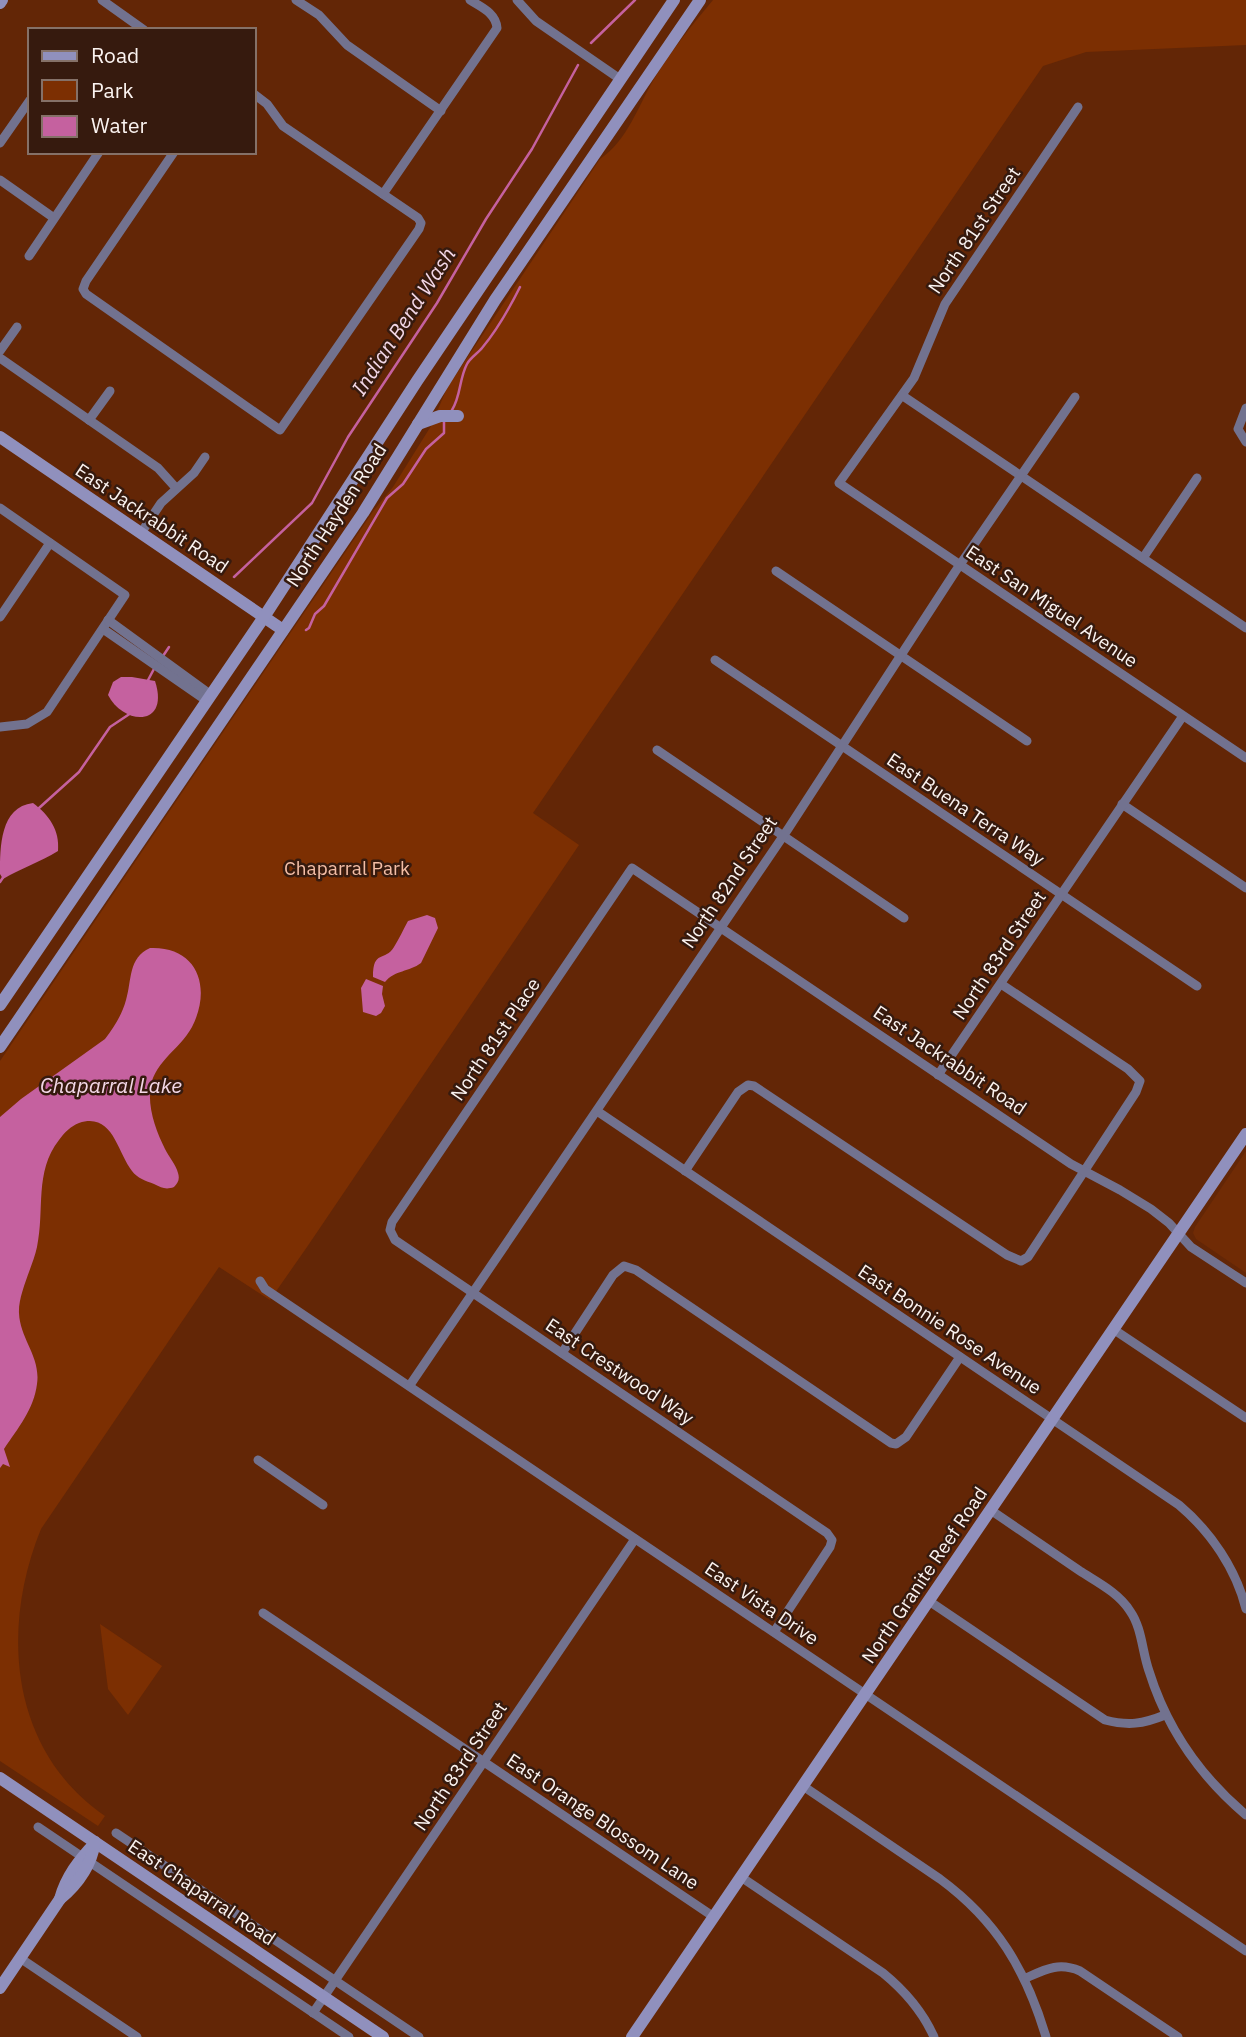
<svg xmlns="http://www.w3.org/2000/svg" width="1246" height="2037" font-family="'IBM Plex Sans',sans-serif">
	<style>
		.built { fill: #702b05 }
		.green { fill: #7c2f02 }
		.water { fill: #c5619f }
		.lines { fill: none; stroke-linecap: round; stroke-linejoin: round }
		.stream { stroke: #c5619f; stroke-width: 2.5 }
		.street { stroke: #72728f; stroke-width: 9 }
		.secondary { stroke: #9090bd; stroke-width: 12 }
		.labels { text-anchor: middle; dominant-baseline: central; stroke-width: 5; stroke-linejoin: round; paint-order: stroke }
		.street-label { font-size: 19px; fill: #fbf3f0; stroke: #361a0e }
		.park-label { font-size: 19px; fill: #f4bea6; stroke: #361a0e }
		.water-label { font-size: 21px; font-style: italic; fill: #f3d8e7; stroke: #361a0e }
	</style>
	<rect width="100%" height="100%" fill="#632606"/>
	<!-- built -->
	<polygon class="built" points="1246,1151 1246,1273 1196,1239 1193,1233 1195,1227"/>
	<!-- green -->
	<g class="green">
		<path d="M713 0H1246V45L1086 52 1043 66 533 813 579 845 307 1247 270 1300 219 1267 41 1529C0 1629 10 1751 105 1816L98 1826 0 1761V1061L276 654 374 510 393 487 431 426 447 388 600 159C628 140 638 106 654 79 671 51 692 25 713 0Z"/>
		<polygon points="100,1624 162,1666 128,1715 108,1689"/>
	</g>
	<!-- water -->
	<g class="water">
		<path d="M121 677H132L155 681C170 727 124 726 108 695L113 682Z"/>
		<path d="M33 803C49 815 60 830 58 851 40 862 22 868 3 879L0 874C0 847 0 807 33 803Z"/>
		<path d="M427 915 435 918 438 928 421 963C409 972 395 970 385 982L373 977C373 949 385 962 394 947 399 939 403 930 408 921Z"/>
		<path d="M150 948C198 946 212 988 192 1027 179 1051 151 1063 150 1093 149 1112 157 1133 165 1149 169 1157 176 1165 178 1173 180 1179 178 1183 174 1187 166 1190 162 1188 154 1184 146 1181 137 1178 132 1171 117 1152 113 1112 79 1123 71 1126 64 1133 59 1140 34 1172 45 1210 37 1247 33 1266 18 1294 19 1313 20 1339 41 1357 37 1384 34 1409 18 1428 4 1449L10 1467 3 1464 0 1468V1117L21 1099 105 1039C114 1027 122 1015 126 1000 132 980 128 958 150 948Z"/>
		<polygon points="366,979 383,986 382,994 385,1006 381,1013 376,1016 363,1012 361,988"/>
	</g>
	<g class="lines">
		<!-- stream -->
		<g class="stream">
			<polyline points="591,43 635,0"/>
			<path d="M452 410C461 396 459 379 467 364 470 358 478 353 482 348 498 329 509 309 520 287"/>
			<polyline points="234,577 312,503 348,437 437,303 486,219 532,149 578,65"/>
			<polyline points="306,630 309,628 315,614 324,606 387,498 403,484 426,449 444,433 444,421"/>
			<polyline points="163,656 169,647"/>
			<polyline points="147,682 155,667"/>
			<polyline points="39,808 79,772 110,727 131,713"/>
			<polyline points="0,882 4,876"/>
		</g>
		<!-- street -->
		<g class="street">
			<polyline points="102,0 144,30"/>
			<polyline points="296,0 319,15 347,45 441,111"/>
			<polyline points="517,0 536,21 620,79"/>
			<polyline points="1078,107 945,304 914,378 839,483 1246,758"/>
			<polyline points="0,143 30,100"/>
			<polyline points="174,152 86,281 83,289 86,294 280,430 419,229 421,223 418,218 283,126 267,104 254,94"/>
			<polyline points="0,180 54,218"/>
			<path d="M383 194 497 28C496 13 481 7 470 0"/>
			<polyline points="29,256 99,152"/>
			<polyline points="0,351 17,327"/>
			<polyline points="0,358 158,468 176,488"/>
			<polyline points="903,396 1246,628"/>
			<polyline points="1246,408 1238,429 1246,442"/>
			<polyline points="89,420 110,391"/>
			<polyline points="0,508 125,595 47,712 27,724 0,727"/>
			<polyline points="141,533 161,503 194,473 205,457"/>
			<polyline points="1143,558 1197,478"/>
			<polyline points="776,571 1027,741"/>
			<polyline points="0,617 50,543"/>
			<polyline points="108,620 211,695"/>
			<polyline points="103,629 207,701"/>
			<polyline points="715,660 1197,986"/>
			<polyline points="657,750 904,918"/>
			<polyline points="1122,804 1246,888"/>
			<polyline points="938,1075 1183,716"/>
			<path d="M597 1111 1179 1505C1211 1532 1236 1569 1246 1609"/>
			<polyline points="685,1171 738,1092 748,1085 754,1086 1007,1255 1021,1261 1028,1257 1136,1092 1140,1081 1128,1069 1001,984"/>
			<polyline points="260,1281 265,1289 1246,1951"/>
			<polyline points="1113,1329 1246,1418"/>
			<polyline points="562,1353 613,1275 624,1266 636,1270 891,1443 896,1444 906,1437 960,1357"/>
			<polyline points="410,1385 788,829 955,572 1075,397"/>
			<polyline points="258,1460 323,1505"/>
			<path d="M992 1511C1021 1531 1051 1551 1080 1571 1097 1582 1119 1593 1130 1611 1142 1628 1142 1651 1149 1671 1167 1729 1200 1776 1246 1815"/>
			<path d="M929 1601 1105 1720C1128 1726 1143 1724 1165 1715"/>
			<polyline points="263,1613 714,1917"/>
			<polyline points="774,1632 830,1547 832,1540 827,1533 395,1240 390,1230 392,1222 632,868 1071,1164 1120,1190 1151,1209 1169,1223 1191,1247 1246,1283"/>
			<path d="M803 1786 940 1879C997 1921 1026 1970 1046 2037"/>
			<polyline points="38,1827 349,2037"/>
			<polyline points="116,1833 419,2037"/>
			<path d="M741 1877 883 1973C905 1991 922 2010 934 2037"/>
			<polyline points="20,1958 137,2037"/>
			<path d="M1026 1978C1046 1969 1059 1962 1080 1971L1178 2037"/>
			<polyline points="313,2013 635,1539"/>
		</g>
		<!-- secondary -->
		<g class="secondary">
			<polyline points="0,3 2,0"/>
			<polyline points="418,424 440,416 458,416"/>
			<polyline points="0,437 283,630"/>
			<polyline points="0,1005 264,617 417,381 674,0"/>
			<polyline points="0,1047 363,513 495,300 700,0"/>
			<polyline points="0,1778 383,2037"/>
			<path d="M60 1899C66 1877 79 1860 95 1843"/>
			<path d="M0 1988 60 1899C78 1884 91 1866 95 1842"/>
			<polyline points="632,2037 1246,1134"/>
		</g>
	</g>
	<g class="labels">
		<!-- street labels -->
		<g class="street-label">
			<text transform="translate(974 230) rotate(-56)">North 81st Street</text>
			<text transform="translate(336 515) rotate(-57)">North Hayden Road</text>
			<text transform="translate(152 518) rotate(34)">East Jackrabbit Road</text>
			<text transform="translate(1052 606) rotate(34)">East San Miguel Avenue</text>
			<text transform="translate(966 809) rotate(34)">East Buena Terra Way</text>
			<text transform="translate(729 882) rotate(-56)">North 82nd Street</text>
			<text transform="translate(999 955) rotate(-56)">North 83rd Street</text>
			<text transform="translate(495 1039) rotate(-56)">North 81st Place</text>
			<text transform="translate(950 1060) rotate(34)">East Jackrabbit Road</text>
			<text transform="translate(950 1329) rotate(34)">East Bonnie Rose Avenue</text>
			<text transform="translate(620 1371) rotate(34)">East Crestwood Way</text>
			<text transform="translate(924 1575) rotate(-56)">North Granite Reef Road</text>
			<text transform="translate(762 1603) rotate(34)">East Vista Drive</text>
			<text transform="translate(460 1766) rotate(-56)">North 83rd Street</text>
			<text transform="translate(603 1821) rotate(34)">East Orange Blossom Lane</text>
			<text transform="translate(202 1892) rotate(34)">East Chaparral Road</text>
		</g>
		<!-- park labels -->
		<g class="park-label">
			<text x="347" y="868">Chaparral Park</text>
		</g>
		<!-- water labels -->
		<g class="water-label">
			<text transform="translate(403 321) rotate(-57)">Indian Bend Wash</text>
			<text x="111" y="1085">Chaparral Lake</text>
		</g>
	</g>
	<!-- legend -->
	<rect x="28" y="28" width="228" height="126" fill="#361a0e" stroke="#857168" stroke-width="2"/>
	<rect x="42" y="51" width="35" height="10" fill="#9090bd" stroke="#857168" stroke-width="2"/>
	<text x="91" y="63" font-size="21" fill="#fbf3f0">Road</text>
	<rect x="42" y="80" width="35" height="21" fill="#7c2f02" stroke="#857168" stroke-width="2"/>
	<text x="91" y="98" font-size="21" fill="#fbf3f0">Park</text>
	<rect x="42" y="116" width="35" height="21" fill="#c5619f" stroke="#857168" stroke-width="2"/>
	<text x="91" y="133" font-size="21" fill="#fbf3f0">Water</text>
</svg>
